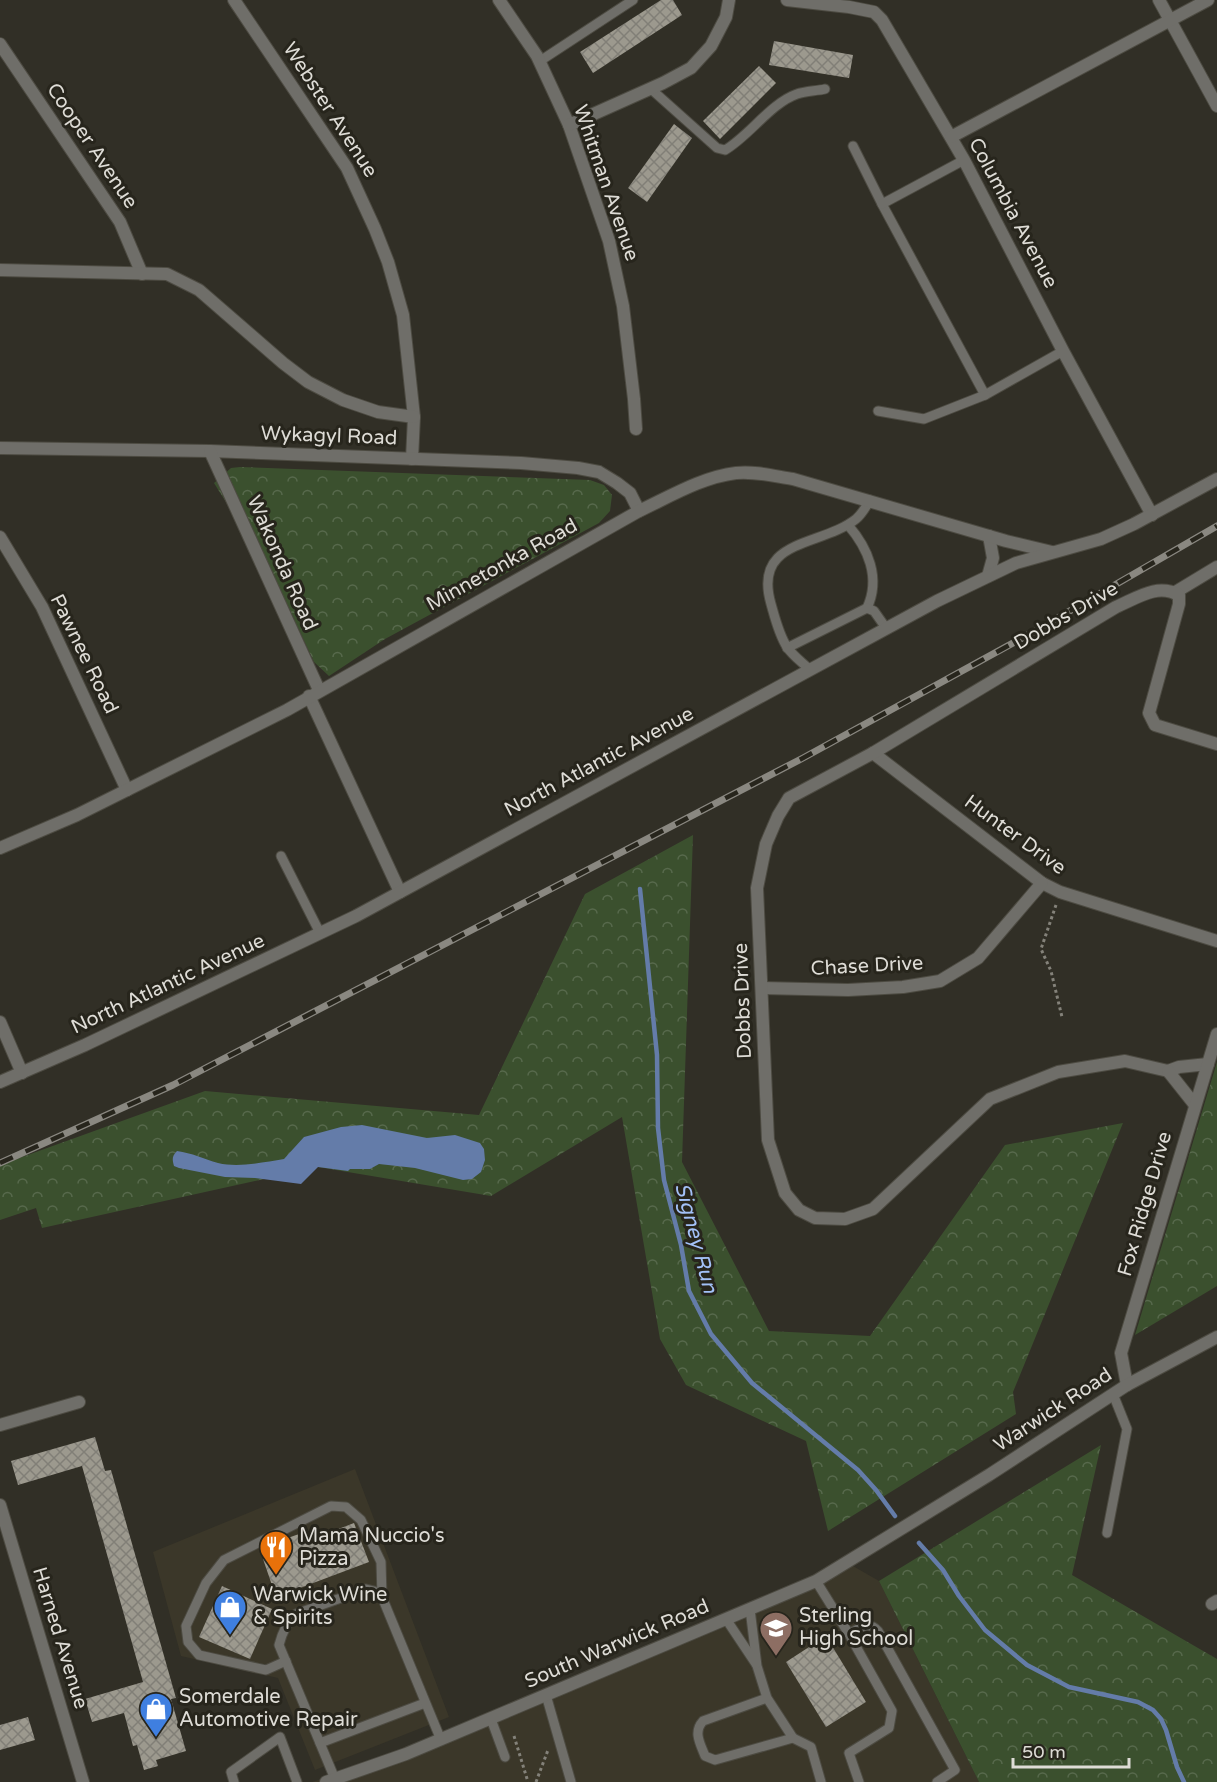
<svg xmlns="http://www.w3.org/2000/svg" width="1217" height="1782" font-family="'Varela Round',sans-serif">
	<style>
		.built { fill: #3b3729 }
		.forest { fill: url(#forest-crowns) }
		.water { fill: #647ca9 }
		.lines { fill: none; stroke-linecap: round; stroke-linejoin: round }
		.stream { stroke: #647ca9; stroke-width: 4.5 }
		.building { fill: url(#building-cross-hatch) }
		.service-casing { stroke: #4d4b42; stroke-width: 11 }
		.minor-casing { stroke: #4d4b42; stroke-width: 14 }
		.tertiary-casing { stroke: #4d4b42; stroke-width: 14 }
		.path { stroke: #84827a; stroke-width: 3; stroke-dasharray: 3 3; stroke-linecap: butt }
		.service { stroke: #6f6e69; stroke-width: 9 }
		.minor { stroke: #6f6e69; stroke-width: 12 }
		.tertiary { stroke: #6f6e69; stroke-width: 12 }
		.rail-casing { stroke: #8a8881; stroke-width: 7 }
		.rail { stroke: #27251c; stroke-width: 4.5; stroke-dasharray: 14; stroke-linecap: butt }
		.labels { text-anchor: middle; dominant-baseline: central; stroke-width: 6; stroke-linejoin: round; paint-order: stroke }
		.street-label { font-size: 20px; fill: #dedcd6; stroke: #27251c }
		.poi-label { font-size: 20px; fill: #dedcd6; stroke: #27251c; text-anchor: start }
		.water-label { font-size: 21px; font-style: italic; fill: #a3c1f7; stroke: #27251c }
	</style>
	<defs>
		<pattern id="forest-crowns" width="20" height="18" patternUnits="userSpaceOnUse" patternTransform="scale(1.5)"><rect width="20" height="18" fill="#3b502e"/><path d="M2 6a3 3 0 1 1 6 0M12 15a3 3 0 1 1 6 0" fill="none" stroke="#57694c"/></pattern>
		<pattern id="building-cross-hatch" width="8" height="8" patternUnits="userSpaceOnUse" patternTransform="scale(1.5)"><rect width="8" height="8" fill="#9c998e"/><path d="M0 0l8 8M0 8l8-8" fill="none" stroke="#817f77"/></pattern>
	</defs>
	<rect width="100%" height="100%" fill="#312f26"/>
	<!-- built -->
	<g class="built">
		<polygon points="355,1469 449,1717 315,1770 278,1678 181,1656 153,1552"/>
		<polygon points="846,1562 879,1581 979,1782 312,1782 433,1743"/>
	</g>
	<!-- forest -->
	<g class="forest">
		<polygon points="240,467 590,480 604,485 612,495 610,511 599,523 385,639 329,676 314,662 247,519 234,515 214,483 231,468"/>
		<polygon points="693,835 682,1162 769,1331 870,1336 1005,1145 1123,1123 1013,1392 1016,1414 828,1531 806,1441 686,1385 660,1339 622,1117 491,1196 318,1167 42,1228 36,1208 0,1220 0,1165 205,1091 479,1115 585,894"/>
		<polygon points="1217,1062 1217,1286 1135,1335"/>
		<polygon points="1101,1445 1072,1575 1217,1659 1217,1782 979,1782 879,1581"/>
	</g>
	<!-- water -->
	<path class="water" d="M362 1125 427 1138 455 1135 480 1143 484 1149 485 1160 481 1172 472 1179 463 1180 415 1168 379 1164 370 1169H350L348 1171 318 1167 301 1184 255 1178 225 1177 179 1168 174 1166C172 1159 172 1156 177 1151 192 1153 204 1159 218 1163 239 1168 264 1162 284 1159L304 1137 341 1127Z"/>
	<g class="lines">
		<!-- stream -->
		<g class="stream">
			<polyline points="640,889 657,1055 658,1128 664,1180 681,1245 689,1291 711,1334 752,1383 858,1470 876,1490 895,1516"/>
			<polyline points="919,1543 943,1570 959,1596 985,1630 1027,1665 1069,1687 1138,1702 1153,1710 1161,1719 1166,1730 1177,1767 1184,1782"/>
		</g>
	</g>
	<!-- building -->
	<g class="building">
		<polygon points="661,0 673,0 682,15 593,73 580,52"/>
		<polygon points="774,41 853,55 849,78 769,65"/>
		<polygon points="759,66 776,83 720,139 703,121"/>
		<polygon points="674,124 692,138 647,202 628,188"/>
		<polygon points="95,1437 105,1471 111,1470 176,1698 171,1699 186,1751 156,1760 158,1766 144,1770 137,1745 133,1746 124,1713 92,1722 85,1699 143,1682 82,1466 18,1485 11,1461"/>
		<polygon points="354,1523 369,1562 276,1597 263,1559 289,1549 285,1539 299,1534 302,1543"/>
		<polygon points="222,1586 272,1609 250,1659 199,1637"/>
		<polygon points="826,1636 866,1702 826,1727 786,1662"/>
		<polygon points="28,1717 35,1740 0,1750 0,1725"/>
	</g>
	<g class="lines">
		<!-- service casing -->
		<g class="service-casing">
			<g id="service">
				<polyline points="540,61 633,0"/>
				<path d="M651 89 717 148 725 150C749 136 771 103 797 94 805 91 816 91 825 89"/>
				<polyline points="853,146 882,204 985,395 1063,351"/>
				<polyline points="882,204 964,160"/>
				<polyline points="878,411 924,419 985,395"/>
				<path d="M848 525C868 548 881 578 867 608"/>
				<polyline points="787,648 867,608 874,611 886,628"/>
				<path d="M810 670C803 663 792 655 787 647 779 635 775 618 771 604 752 538 821 547 856 519 862 514 866 507 870 500"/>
				<polyline points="281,856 320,933"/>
				<polyline points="1107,1533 1127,1429 1113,1394"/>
				<polyline points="816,1581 849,1634 892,1711 889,1728 849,1753 859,1782"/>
				<path d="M750 1609 757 1666 767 1698 793 1738 715 1760 705 1756C700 1743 693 1732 703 1721L767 1698"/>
				<polyline points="726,1619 756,1664"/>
				<path d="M849 1634C860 1628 868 1620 878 1631L955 1770 937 1782"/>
				<polyline points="286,1661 266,1670 199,1655 188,1642 186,1626 206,1583 224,1560 331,1506 346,1507 361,1520 381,1562 382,1597"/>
				<polyline points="546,1695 571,1782"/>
				<polyline points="491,1719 505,1757"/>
				<polyline points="793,1738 811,1747 821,1782"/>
				<polyline points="320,1743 425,1703"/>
				<path d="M335 1779 279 1645C282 1633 287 1622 296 1614L366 1589 374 1591 382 1597 441 1740"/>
				<polyline points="234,1782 231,1772 280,1737 297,1782"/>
			</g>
		</g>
		<!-- minor casing -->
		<g class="minor-casing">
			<g id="minor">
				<polyline points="234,0 347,168 375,229 388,262 403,315 414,417 412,459"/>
				<polyline points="499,0 537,56 569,125 609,241 623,306 634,399 636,429"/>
				<polyline points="787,0 849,7 874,12 882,20 964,160 1063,351 1152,515"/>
				<polyline points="1159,0 1217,106"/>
				<polyline points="0,44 120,222 142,274"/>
				<polyline points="569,125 663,83 691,68 711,46 726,17 729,0"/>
				<polyline points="951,137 1208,0"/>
				<polyline points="0,270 167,274 199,290 283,363 308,382 343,400 378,412 414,417"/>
				<polyline points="0,448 210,451 521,463 578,468 599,472 617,483 630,493 639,511"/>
				<polyline points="210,451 319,690"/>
				<polyline points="0,537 42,607 127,790"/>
				<polyline points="988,576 993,558 989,536"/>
				<polyline points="1174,593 1217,567"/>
				<polyline points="309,696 400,892"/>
				<polyline points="873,753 1042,883 1060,892 1217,941"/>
				<path d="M0 848 77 815 287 710 639 511C669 497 702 477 736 473 755 471 774 476 793 479L1006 541 1052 552"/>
				<polyline points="762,988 848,990 903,987 940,981 978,958 1042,883"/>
				<polyline points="0,1022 22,1073"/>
				<path d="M1208 1064 1179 1067 1168 1071 1125 1061 1058 1072 990 1099 873 1209 845 1219 815 1218 799 1210 785 1193 768 1140 757 888 766 844 778 816 789 798 873 753 1116 607C1137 598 1157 583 1179 595V604L1149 713 1155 725 1217 744"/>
				<polyline points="1168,1071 1195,1105"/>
				<polyline points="1127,1385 1121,1353 1217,1034"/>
				<polyline points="0,1425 79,1402"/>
				<polyline points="0,1505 83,1782"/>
				<polyline points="1212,1604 1217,1601"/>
			</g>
		</g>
		<!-- tertiary casing -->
		<g class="tertiary-casing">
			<g id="tertiary">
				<polyline points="0,1082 85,1045 356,916 937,601 1016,563 1101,539 1134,524 1217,479"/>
				<polyline points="326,1782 406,1754 816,1581 989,1475 1127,1385 1217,1337"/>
			</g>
		</g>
		<!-- path -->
		<g class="path">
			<polyline points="1056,905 1041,949 1051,971 1062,1017"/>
			<polyline points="514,1736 528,1782"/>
			<polyline points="536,1782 548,1750"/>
		</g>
		<!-- service -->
		<use href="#service" class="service"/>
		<!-- minor -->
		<use href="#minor" class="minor"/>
		<!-- tertiary -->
		<use href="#tertiary" class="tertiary"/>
		<!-- rail casing -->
		<g class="rail-casing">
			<polyline id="rail" points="0,1163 173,1085 803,758 1035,631 1217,526"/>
		</g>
		<!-- rail -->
		<use href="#rail" class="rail"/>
	</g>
	<!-- icons -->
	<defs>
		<g id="restaurant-pin" transform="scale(1.725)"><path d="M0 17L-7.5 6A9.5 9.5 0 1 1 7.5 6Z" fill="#e8710a" stroke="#27251c"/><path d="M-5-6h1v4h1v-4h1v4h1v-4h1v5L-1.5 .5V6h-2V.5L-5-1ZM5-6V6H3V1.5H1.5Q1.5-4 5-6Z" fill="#fff"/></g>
		<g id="shop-pin" transform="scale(1.725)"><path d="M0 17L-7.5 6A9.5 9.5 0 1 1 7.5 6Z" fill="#3f7fe0" stroke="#27251c"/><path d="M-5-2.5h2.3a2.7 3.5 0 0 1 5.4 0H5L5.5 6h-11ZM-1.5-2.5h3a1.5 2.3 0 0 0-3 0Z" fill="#fff"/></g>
		<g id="school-pin" transform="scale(1.725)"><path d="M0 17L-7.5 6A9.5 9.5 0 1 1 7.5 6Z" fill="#8d6e63" stroke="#27251c"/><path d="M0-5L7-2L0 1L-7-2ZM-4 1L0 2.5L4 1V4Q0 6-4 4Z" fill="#fff"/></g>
	</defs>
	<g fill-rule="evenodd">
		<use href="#restaurant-pin" x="276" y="1547"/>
		<use href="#shop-pin" x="230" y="1607"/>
		<use href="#school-pin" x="776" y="1628"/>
		<use href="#shop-pin" x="156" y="1709"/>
	</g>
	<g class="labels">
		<!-- street labels -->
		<g class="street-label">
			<text transform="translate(330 110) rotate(57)">Webster Avenue</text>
			<text transform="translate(92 146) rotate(56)">Cooper Avenue</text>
			<text transform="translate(606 183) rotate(71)">Whitman Avenue</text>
			<text transform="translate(1013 213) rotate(62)">Columbia Avenue</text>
			<text transform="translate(329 436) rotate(2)">Wykagyl Road</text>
			<text transform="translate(282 563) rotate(66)">Wakonda Road</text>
			<text transform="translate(502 565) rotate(-29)">Minnetonka Road</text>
			<text transform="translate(1066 616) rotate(-30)">Dobbs Drive</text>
			<text transform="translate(84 654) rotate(64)">Pawnee Road</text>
			<text transform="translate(599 762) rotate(-28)">North Atlantic Avenue</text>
			<text transform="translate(1015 835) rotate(36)">Hunter Drive</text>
			<text transform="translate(867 966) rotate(-3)">Chase Drive</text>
			<text transform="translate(168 984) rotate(-25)">North Atlantic Avenue</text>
			<text transform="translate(743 1001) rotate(-92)">Dobbs Drive</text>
			<text transform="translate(1145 1204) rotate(-74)">Fox Ridge Drive</text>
			<text transform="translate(1053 1410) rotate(-33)">Warwick Road</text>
			<text transform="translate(60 1638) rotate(73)">Harned Avenue</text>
			<text transform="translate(617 1644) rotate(-23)">South Warwick Road</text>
		</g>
		<!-- poi labels -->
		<g class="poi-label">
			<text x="299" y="1536">Mama Nuccio's<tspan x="299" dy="23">Pizza</tspan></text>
			<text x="253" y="1595">Warwick Wine<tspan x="253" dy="23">&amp; Spirits</tspan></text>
			<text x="799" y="1616">Sterling<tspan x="799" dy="23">High School</tspan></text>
			<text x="179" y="1697">Somerdale<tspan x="179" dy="23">Automotive Repair</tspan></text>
		</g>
		<!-- water labels -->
		<g class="water-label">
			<text transform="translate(696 1238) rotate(75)">Signey Run</text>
		</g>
	</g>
	<!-- scale -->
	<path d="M1013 1758v9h116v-9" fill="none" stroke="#dedcd6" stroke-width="3"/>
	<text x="1022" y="1758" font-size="18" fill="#dedcd6" stroke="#27251c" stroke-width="4.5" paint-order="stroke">50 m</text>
</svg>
